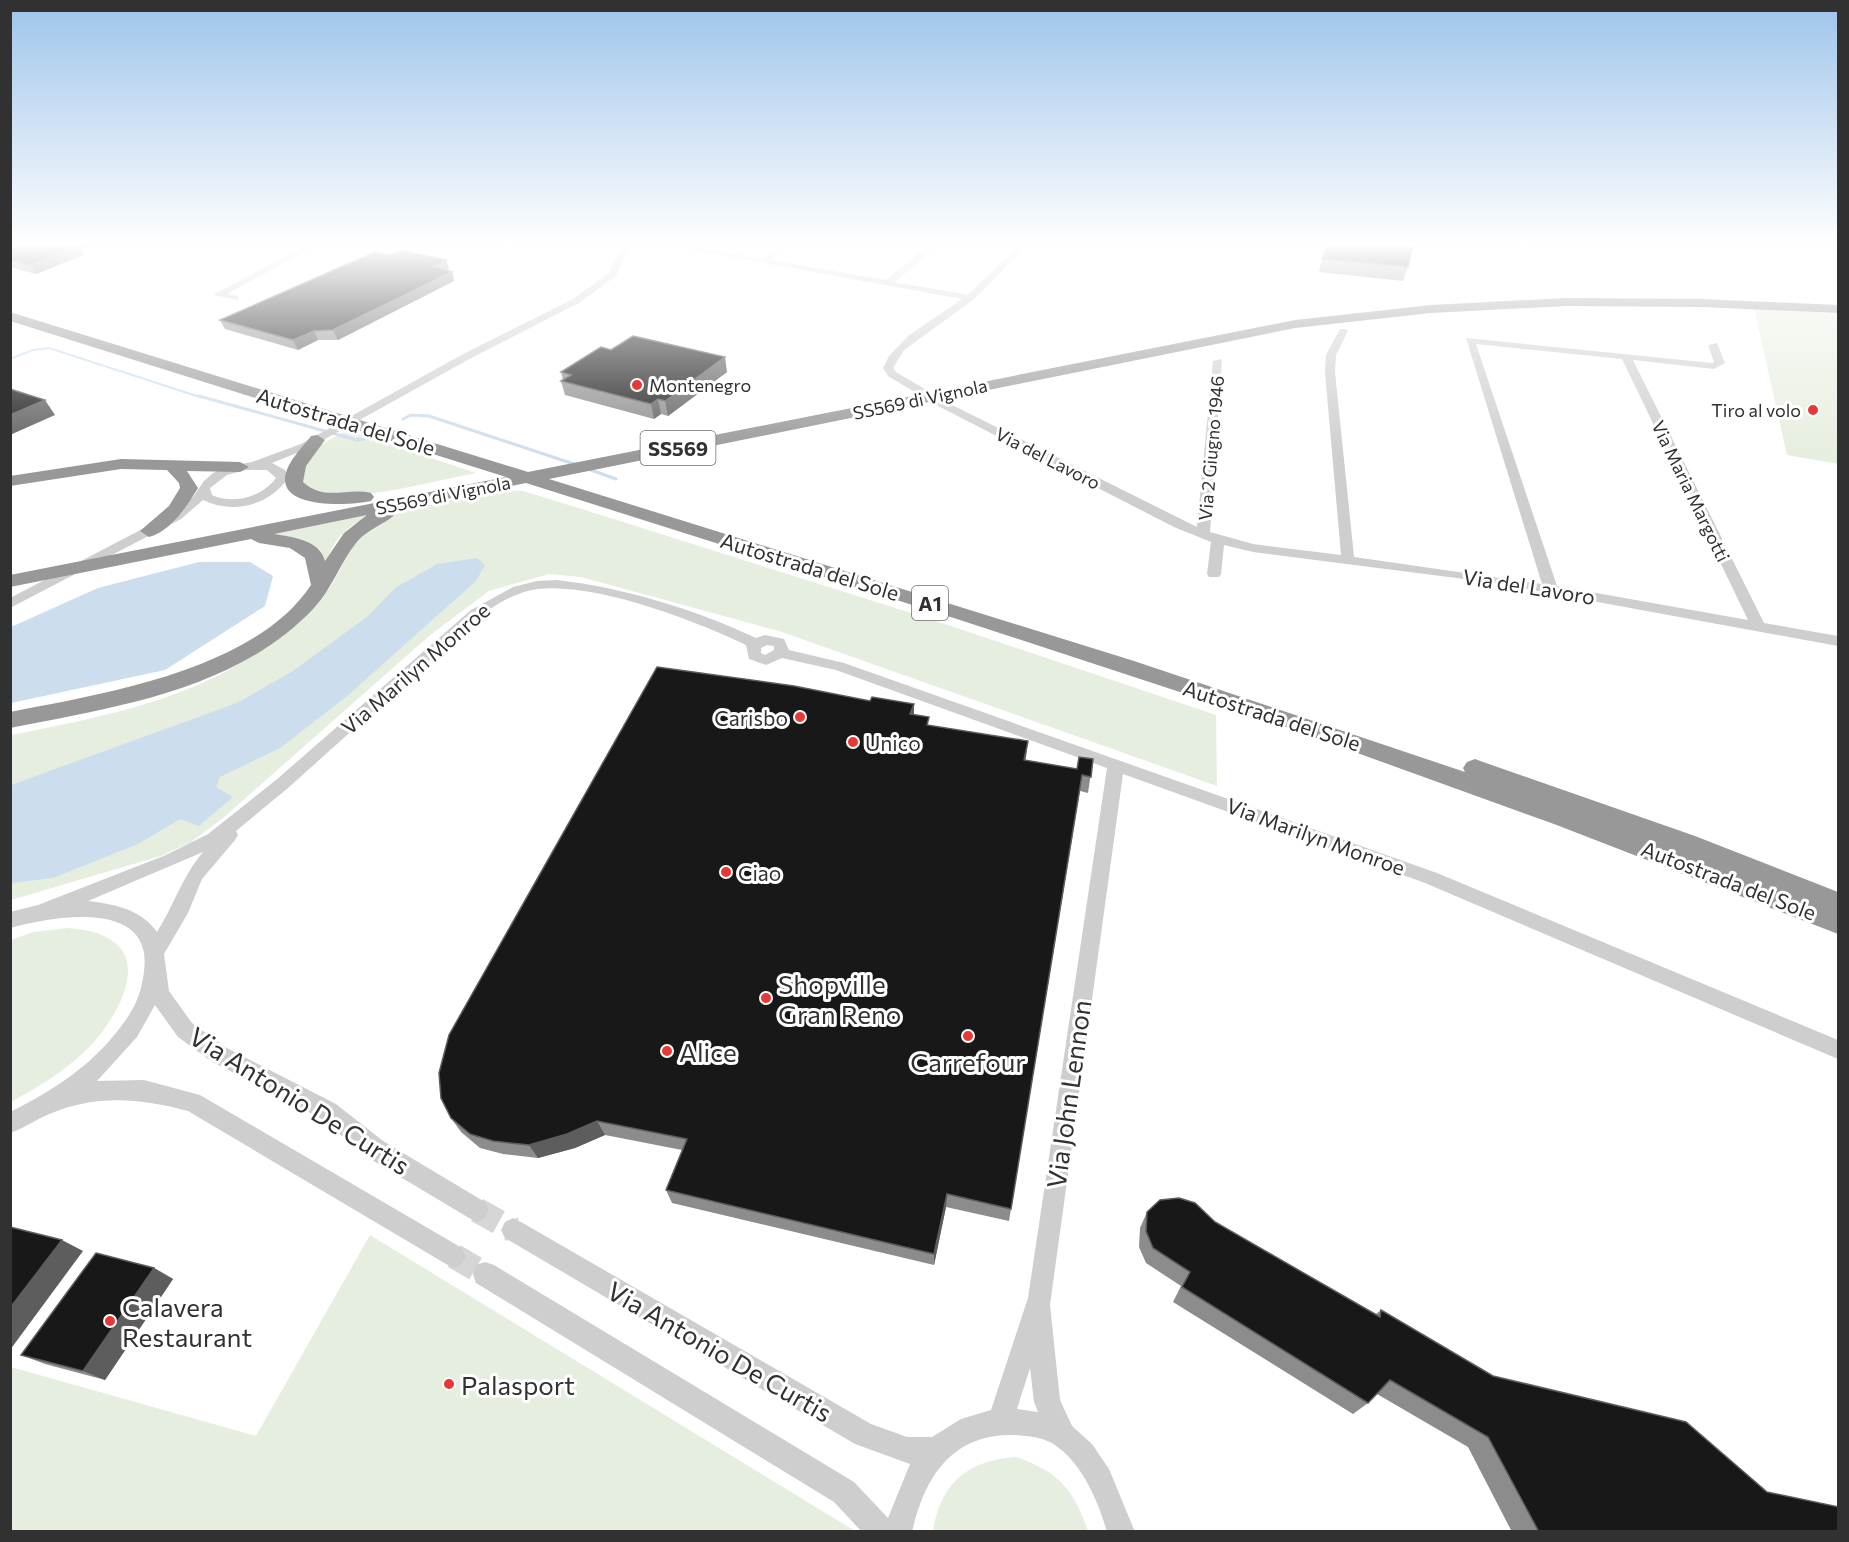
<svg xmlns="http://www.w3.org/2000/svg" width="1849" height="1542" font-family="Commissioner,sans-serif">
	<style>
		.green { fill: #e6eedf }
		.water { fill: #ccdded }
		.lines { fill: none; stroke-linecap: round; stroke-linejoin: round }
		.stream-far1 { stroke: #ccdded; stroke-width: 2 }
		.stream { stroke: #ccdded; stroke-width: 3 }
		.minor-tunnel { stroke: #d6d6d6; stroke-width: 25; stroke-dasharray: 25 13; stroke-linecap: butt }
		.minor { fill: #cecece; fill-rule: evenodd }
		.highway { fill: #989898; fill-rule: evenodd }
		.wall { fill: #8c8c8c }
		.shaded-wall { fill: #5d5d5d }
		.building { fill: #181818; stroke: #5d5d5d; stroke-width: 1.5 }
		.poi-dot { fill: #e73835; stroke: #fff; stroke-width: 2 }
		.labels { text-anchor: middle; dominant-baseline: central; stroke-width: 6; stroke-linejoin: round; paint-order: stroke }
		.far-poi-label { font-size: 18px; fill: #313131; stroke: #fff; text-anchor: start }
		.far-street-label { font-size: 18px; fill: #313131; stroke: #fff }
		.shield { fill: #fff; stroke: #6f6f6f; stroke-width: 1.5 }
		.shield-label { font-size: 20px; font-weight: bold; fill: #313131 }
		.street-label { font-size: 21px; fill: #313131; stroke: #fff }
		.poi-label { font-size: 21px; fill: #313131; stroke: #fff; text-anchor: start }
		.near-poi-label { font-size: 26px; fill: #313131; stroke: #fff; text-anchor: start }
		.near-street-label { font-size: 26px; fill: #313131; stroke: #fff }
	</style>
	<rect width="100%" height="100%" fill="#fff"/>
	<!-- green -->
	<g class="green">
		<polygon points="1754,308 1838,314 1838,464 1787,455"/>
		<path d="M347 430 476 473C439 480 361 501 325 494 314 492 305 487 297 480L312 450Z"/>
		<path d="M503 490 523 491 585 510 927 618 1216 715 1217 786 782 632 581 577 549 574 489 591 429 636 223 818 191 842 161 856 11 900V735C96 718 190 701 262 649 283 633 309 617 324 596 345 569 349 534 384 519 415 505 468 498 503 490Z"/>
		<path d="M375 512C347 527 335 535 325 565L320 550 297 538 270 534Z"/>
		<path d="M68 928C85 930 101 931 115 943 149 969 108 1030 86 1050 64 1072 38 1087 11 1102V940L33 932Z"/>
		<polygon points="370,1235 855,1531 11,1531 11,1367 256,1436"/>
		<path d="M1016 1457C1058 1471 1074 1490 1088 1531H933C940 1483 969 1460 1016 1457Z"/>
	</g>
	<!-- water -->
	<g class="water">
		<polygon points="477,558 485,565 476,581 346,697 280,748 220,777 216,787 233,797 199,826 180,819 138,844 53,878 11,883 11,785 237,703 293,671 368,616 395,588 437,564"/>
		<polygon points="199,562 250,562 273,576 265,606 165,670 11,703 11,627 98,588"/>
	</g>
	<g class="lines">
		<!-- stream-far1 -->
		<polyline class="stream-far1" points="10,359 33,350 49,348 203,398"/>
		<!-- stream -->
		<g class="stream">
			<polyline points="199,396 357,440 370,438"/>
			<polyline points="403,419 411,415 429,416 577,465"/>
			<polyline points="588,469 616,479"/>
		</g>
		<!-- minor-tunnel -->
		<g class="minor-tunnel">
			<polyline points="477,1210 513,1230"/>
			<polyline points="454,1256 485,1274"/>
		</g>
		<!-- minor -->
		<g class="minor">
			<polygon points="306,245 317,245 227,294 238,296 238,300 213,295"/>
			<path d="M621 245H629L616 276 579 303 473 357 309 448 272 463 285 470 288 478C270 505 233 515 203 500L181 519 10 608V598L173 513 193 497 204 481 213 473 230 466 252 462 301 444 465 353 573 299 609 273ZM246 470H267L276 478C262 497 233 505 212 495L210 488 227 475Z"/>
			<path d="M665 245H685L761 259 779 245H789L770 260 886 280 928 245H937L895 282 968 295 1019 245H1028L973 300 904 350 893 368 896 372 948 403 1197 527 1213 361 1222 359 1210 532 1253 544 1341 555 1325 372 1326 355 1340 329H1346L1348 331 1336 355 1335 372 1354 557 1542 584 1466 338 1712 363 1714 362 1708 345 1717 343 1725 363 1714 369 1633 360 1764 623 1838 636V646L1488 582 1253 552 1224 545 1221 574 1219 577H1209L1207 574 1211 542 1174 527 940 407 888 376 883 368 889 356 908 336 962 299ZM1476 344 1622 359 1748 620 1557 586Z"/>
			<path d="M557 580C625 588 694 609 756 638L765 635 784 639 789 650 844 663 1437 873 1838 1040V1059L1425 883 1123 774 1050 1305 1060 1400 1072 1426 1092 1444 1109 1469 1135 1532H1107C1098 1500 1081 1461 1052 1443 1039 1436 1021 1435 1007 1435 949 1437 924 1480 912 1532H862L834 1502 476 1283 473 1274 476 1265 485 1262 494 1265 854 1482 888 1518 910 1464 855 1444 505 1238 501 1230 505 1222 513 1218 521 1222 871 1424 907 1437H932L961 1419 991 1410 1028 1298 1107 768 836 670 782 658 766 665 749 659 746 645C693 620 597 583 538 589 514 592 491 607 473 622L288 788 236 831 238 835 235 840 202 879 188 913 164 954 169 991 192 1023 225 1047 336 1104 383 1141 485 1202 489 1210 485 1218 477 1222 469 1218 367 1157 320 1118 211 1061 178 1037 155 1005 137 1037 97 1081 144 1080 200 1095 462 1248 466 1256 462 1264 454 1268 446 1264 188 1111C141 1099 99 1094 52 1113 38 1118 25 1128 10 1133V1112C53 1091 94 1064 122 1025 135 1009 142 991 144 971 154 898 52 916 10 928V912L38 905 166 855 208 834 276 780 471 610 513 587 537 581ZM767 645 774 646V650L765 655 761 653V648ZM203 852C182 877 174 905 157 932 141 909 114 904 88 901ZM1030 1368 1034 1402 1038 1412 1017 1409Z"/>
		</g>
		<!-- highway -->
		<g class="highway">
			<path d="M1567 298 1702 299 1838 305V313L1702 307 1567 306 1431 313 1295 328 549 479 1134 661 1465 772 1463 768 1467 762 1475 759 1483 762 1695 836 1838 892V934L1554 824 1277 724 960 620 526 483 392 510 395 514C389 522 367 529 356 543 340 563 332 589 314 608 237 690 115 707 10 728V712C103 694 255 670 311 585L305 558 290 548 259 543 251 539 10 587V575L506 477 10 321V312L528 472 1295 320 1431 305ZM367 515 344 533 325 561C320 540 292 537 274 534Z"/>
			<path d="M317 435 325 440 306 466 303 482C325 502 347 487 371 493L374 497 371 501C354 505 284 510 285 479 286 463 301 449 311 436Z"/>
			<path d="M121 459 240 462 249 467 240 472 187 471 198 488C187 506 171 531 149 537L140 531 169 506 180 488 179 483 167 470 121 469 10 486V476Z"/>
		</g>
	</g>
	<!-- wall -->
	<g class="wall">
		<polygon points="10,245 80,250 83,255 36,274 10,267"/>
		<polygon points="1322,259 1408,267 1403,281 1319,272"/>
		<polygon points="449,269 447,270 452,272 454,281 338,340 318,340 298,350 225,329 220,320"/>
		<polygon points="611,350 727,372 668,416 661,414 654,419 565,395 561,381 563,380 561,372"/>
		<polygon points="870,701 914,704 914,714 929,725 1025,760 1077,769 1093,759 1088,793 1080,791 1009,1221 946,1207 934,1265 672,1203 666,1190 682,1150 605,1135 575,1148 538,1158 503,1154 480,1148 461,1132 451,1118"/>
		<polygon points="1147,1212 1215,1222 1376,1314 1381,1310 1493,1376 1767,1492 1839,1532 1512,1532 1468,1447 1377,1394 1368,1403 1353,1414 1173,1302 1181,1286 1146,1263 1139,1247 1140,1228"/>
		<polygon points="154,1268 173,1279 105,1380 45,1364 21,1355"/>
	</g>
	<!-- shaded-wall -->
	<g class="shaded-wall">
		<polygon points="71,245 95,245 80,250 83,255 36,274 30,265"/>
		<polygon points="446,260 449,269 437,275 434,266"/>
		<polygon points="452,272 454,281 338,340 333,330"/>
		<polygon points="314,331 318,340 298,350 293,340"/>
		<polygon points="725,357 727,372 668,416 665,401"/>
		<polygon points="658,399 661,414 654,419 651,404"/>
		<polygon points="45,400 55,415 10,435 10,415"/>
		<polygon points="914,704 914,720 910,714"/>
		<polygon points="1028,741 1026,757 1022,776 1024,760"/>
		<polygon points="597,1121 605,1135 575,1148 538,1158 529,1145"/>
		<polygon points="947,1194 946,1207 934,1265 934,1254"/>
		<polygon points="62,1240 83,1251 10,1350 10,1308"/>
		<polygon points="154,1268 173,1279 105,1380 83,1371"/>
	</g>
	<!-- building -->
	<g class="building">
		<polygon points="10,245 75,245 78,246 30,265 10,260"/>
		<polygon points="1327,245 1398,245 1413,247 1408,267 1322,259"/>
		<polygon points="402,250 446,260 434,266 452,272 333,330 314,331 293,340 220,320 375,252 390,255"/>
		<polygon points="633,336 725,357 665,401 658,399 651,404 561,381 571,375 561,372 601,347 611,350"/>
		<polygon points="10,389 45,400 10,415"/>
		<polygon points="657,667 794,686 870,701 872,697 914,704 910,714 929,717 927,725 1028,741 1024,760 1077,769 1079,757 1093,759 1091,777 1082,775 1011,1209 947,1194 934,1254 666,1190 687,1139 597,1121 567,1134 529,1145 493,1141 470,1134 451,1118 441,1098 439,1073 449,1035"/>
		<polygon points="1179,1198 1195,1203 1215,1222 1380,1317 1381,1310 1493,1376 1686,1422 1767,1492 1839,1507 1839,1532 1539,1532 1488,1437 1390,1380 1368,1403 1182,1287 1190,1272 1153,1248 1146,1231 1147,1212 1160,1200"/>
		<polygon points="10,1227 62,1240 10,1308"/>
		<polygon points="96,1253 154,1268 83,1371 21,1355"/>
	</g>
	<!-- sky -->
	<linearGradient id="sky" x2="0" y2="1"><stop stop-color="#9dc4ea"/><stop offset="0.53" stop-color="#fff"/><stop offset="1" stop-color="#fff" stop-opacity="0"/></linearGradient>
	<rect width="1849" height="461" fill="url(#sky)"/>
	<!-- markers -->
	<g class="poi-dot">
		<circle cx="637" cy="385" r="6"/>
		<circle cx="1813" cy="410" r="6"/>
		<circle cx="800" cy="717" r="6"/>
		<circle cx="853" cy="742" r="6"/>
		<circle cx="726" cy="872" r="6"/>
		<circle cx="766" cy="998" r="6"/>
		<circle cx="968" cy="1036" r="6"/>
		<circle cx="667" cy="1051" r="6"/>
		<circle cx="110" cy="1321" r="6"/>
		<circle cx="449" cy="1384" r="6"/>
	</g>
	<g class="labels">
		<!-- far-poi labels -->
		<g class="far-poi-label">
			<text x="649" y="385">Montenegro</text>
			<text x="1801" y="410" text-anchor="end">Tiro al volo</text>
		</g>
		<!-- far-street labels -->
		<g class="far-street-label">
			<text transform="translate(920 399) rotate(-12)">SS569 di Vignola</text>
			<text transform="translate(1211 448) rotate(-85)">Via 2 Giugno 1946</text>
			<text transform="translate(1048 458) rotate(27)">Via del Lavoro</text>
			<text transform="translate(1691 491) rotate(64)">Via Maria Margotti</text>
			<text transform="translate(443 495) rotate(-11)">SS569 di Vignola</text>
		</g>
		<!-- shield labels -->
		<g class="shield">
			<rect x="640.5" y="431" width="75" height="34" rx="4.5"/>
			<rect x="912" y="586" width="36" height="34" rx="4.5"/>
		</g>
		<g class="shield-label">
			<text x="678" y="448">SS569</text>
			<text x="930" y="603">A1</text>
		</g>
		<!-- street labels -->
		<g class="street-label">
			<text transform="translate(346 421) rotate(17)">Autostrada del Sole</text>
			<text transform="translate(810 566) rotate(17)">Autostrada del Sole</text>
			<text transform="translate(1529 586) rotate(9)">Via del Lavoro</text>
			<text transform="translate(415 668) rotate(-41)">Via Marilyn Monroe</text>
			<text transform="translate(1272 715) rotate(18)">Autostrada del Sole</text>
			<text transform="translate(1316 836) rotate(20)">Via Marilyn Monroe</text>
			<text transform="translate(1729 880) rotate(21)">Autostrada del Sole</text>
		</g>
		<!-- poi labels -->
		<g class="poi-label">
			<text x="788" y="717" text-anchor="end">Carisbo</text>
			<text x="865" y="742">Unico</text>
			<text x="738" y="872">Ciao</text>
		</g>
		<!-- near-poi labels -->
		<g class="near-poi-label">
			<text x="778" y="983">Shopville<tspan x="778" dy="30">Gran Reno</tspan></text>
			<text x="679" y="1051">Alice</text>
			<text x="968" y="1061" text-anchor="middle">Carrefour</text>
			<text x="122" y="1306">Calavera<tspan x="122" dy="30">Restaurant</tspan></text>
			<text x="461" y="1384">Palasport</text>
		</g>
		<!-- near-street labels -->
		<g class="near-street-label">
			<text transform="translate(1068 1094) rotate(-82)">Via John Lennon</text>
			<text transform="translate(300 1100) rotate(32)">Via Antonio De Curtis</text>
			<text transform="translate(720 1351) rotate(30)">Via Antonio De Curtis</text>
		</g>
	</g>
	<!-- border -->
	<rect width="1849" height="1542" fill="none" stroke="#313131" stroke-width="24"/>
</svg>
